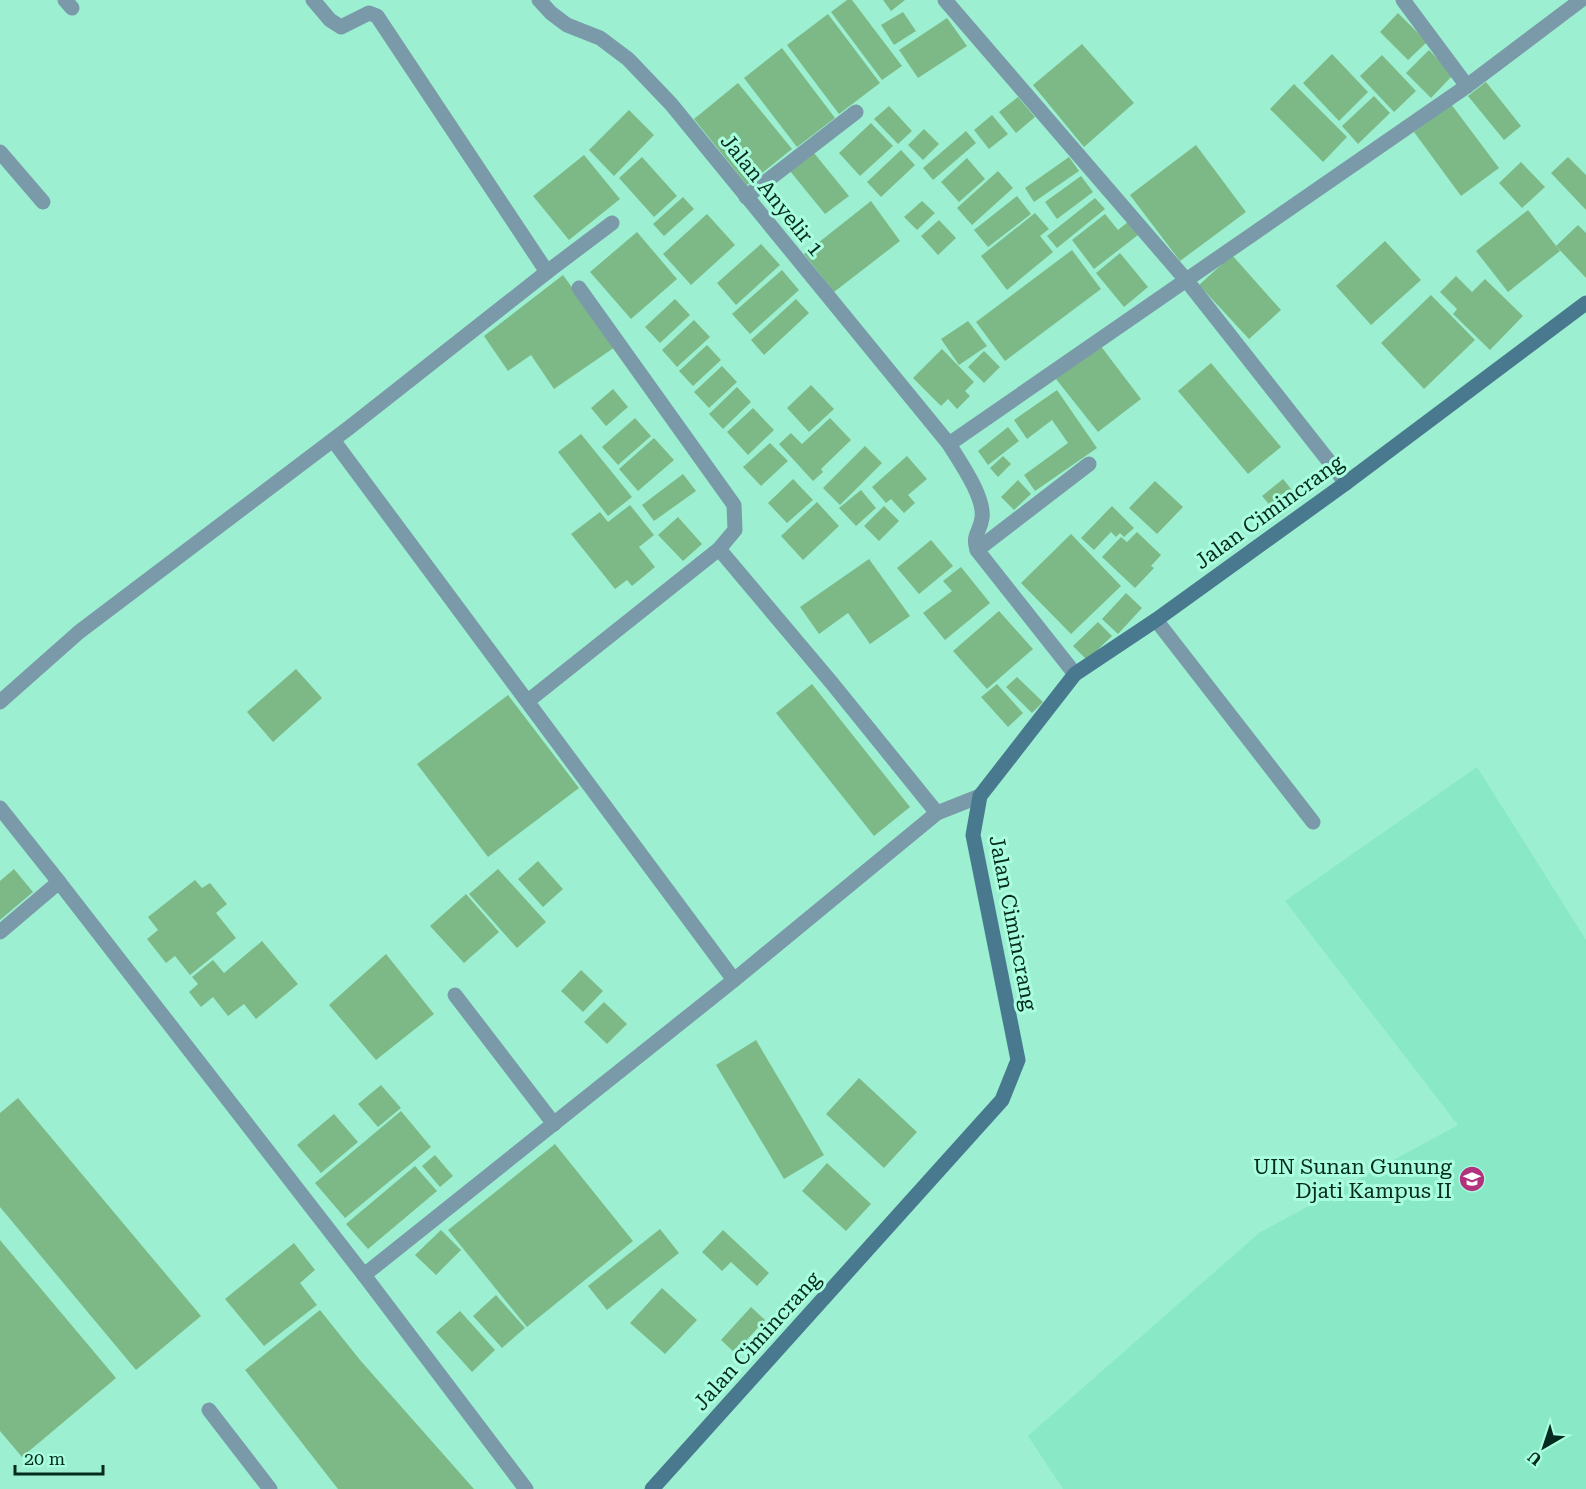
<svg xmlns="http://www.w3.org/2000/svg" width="1586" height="1489" font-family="'Roboto Serif',serif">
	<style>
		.built { fill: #89e8c6 }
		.building { fill: #7db986 }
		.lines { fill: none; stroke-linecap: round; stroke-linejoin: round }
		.lane { stroke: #7a9aa9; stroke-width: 15 }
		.street { stroke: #7a9aa9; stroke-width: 15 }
		.secondary { stroke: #48798f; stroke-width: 15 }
		.labels { text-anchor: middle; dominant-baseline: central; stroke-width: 6; stroke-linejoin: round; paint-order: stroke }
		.street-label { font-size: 21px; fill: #052a1f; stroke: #a9fede }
		.poi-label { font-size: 21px; fill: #052a1f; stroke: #a9fede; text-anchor: end }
	</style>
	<rect width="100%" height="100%" fill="#9cf0d1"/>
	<!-- built -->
	<polygon class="built" points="1477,767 1586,940 1586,1489 1063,1489 1028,1436 1259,1233 1458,1125 1285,901"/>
	<!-- building -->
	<g class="building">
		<polygon points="847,0 852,0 902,66 882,80 831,12"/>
		<polygon points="883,0 905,0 891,11"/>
		<polygon points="903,12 916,31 894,45 881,25"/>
		<polygon points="1398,13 1427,42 1408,60 1380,32"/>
		<polygon points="828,14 880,83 839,114 787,45"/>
		<polygon points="947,18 967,46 918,78 899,50"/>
		<polygon points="1082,44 1134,103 1084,147 1033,85"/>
		<polygon points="782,48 835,118 797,147 744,78"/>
		<polygon points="1429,50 1453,75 1431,98 1406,73"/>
		<polygon points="1332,54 1368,92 1339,121 1303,83"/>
		<polygon points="1382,55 1416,91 1394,112 1360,76"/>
		<polygon points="1486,82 1521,126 1504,140 1468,96"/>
		<polygon points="738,83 792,149 747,185 694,119"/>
		<polygon points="1294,84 1347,137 1323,162 1270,109"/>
		<polygon points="1374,96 1390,113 1358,144 1342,126"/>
		<polygon points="1018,97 1035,117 1016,133 999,112"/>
		<polygon points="1451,104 1499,168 1461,196 1414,132"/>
		<polygon points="889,106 912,131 898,144 874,119"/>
		<polygon points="629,110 654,135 614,176 589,150"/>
		<polygon points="992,115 1008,134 989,149 974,130"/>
		<polygon points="871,123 893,146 860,176 839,153"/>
		<polygon points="924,129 939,144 923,160 908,145"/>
		<polygon points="966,131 976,143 933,180 923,168"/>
		<polygon points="1196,145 1246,212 1180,261 1130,195"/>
		<polygon points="901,150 915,165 881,197 867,182"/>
		<polygon points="814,153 849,196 825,214 790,171"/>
		<polygon points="584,155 620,199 569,240 533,196"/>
		<polygon points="642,157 677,196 654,217 619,178"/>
		<polygon points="1069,157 1079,171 1034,202 1025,188"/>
		<polygon points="1568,157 1586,175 1586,210 1551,173"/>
		<polygon points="967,158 985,179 959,202 941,182"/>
		<polygon points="1521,162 1545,187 1522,208 1499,183"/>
		<polygon points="998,171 1013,188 972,225 957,208"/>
		<polygon points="1081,176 1093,192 1057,219 1045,202"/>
		<polygon points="1017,196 1031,214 988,247 974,230"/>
		<polygon points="683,197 694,209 664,236 653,224"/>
		<polygon points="1095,198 1105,209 1057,248 1047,236"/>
		<polygon points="871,201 900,241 834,292 804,254"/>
		<polygon points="922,201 935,213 917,230 904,217"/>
		<polygon points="1528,210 1560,251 1508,292 1476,251"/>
		<polygon points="1035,213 1049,229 1040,236 1053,252 1007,290 981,256"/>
		<polygon points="707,214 735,245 691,285 663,254"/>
		<polygon points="1105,214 1118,230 1128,222 1138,235 1094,269 1072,240"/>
		<polygon points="939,220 956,238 938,255 921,236"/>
		<polygon points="1578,225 1586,233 1586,278 1556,246"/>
		<polygon points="637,232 677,279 631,319 590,272"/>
		<polygon points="1385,241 1421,280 1371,325 1336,286"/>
		<polygon points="761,244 780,265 736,305 717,283"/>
		<polygon points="1072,250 1101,289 1005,361 976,322"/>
		<polygon points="1120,253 1148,287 1124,307 1096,273"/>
		<polygon points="1232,255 1281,310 1249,339 1199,285"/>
		<polygon points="782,270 799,290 750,334 732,314"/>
		<polygon points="563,275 615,347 554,389 531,355 508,371 484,336"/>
		<polygon points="1456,276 1472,292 1485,279 1523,316 1490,350 1453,314 1457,309 1440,292"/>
		<polygon points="1431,295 1475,340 1424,389 1381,343"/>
		<polygon points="675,299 690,315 660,343 645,327"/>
		<polygon points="796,299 809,313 764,355 751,340"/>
		<polygon points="694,320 710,337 677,367 662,350"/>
		<polygon points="968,321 987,346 959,365 941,339"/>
		<polygon points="707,345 721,360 693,386 679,371"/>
		<polygon points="1100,345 1141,399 1098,432 1056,379"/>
		<polygon points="942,349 974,382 965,391 970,396 957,409 948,399 941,406 913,378"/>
		<polygon points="984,351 1000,367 984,383 968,367"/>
		<polygon points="1211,363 1281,447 1248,474 1178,391"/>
		<polygon points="722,366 737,382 709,408 694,392"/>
		<polygon points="811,385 834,409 809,432 787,408"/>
		<polygon points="737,387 751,402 723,429 709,414"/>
		<polygon points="613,389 628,407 606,426 591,408"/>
		<polygon points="1057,390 1097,448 1035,491 1024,475 1068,443 1052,420 1027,439 1014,420"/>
		<polygon points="753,408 774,430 748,455 727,432"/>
		<polygon points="635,418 651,436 618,465 602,447"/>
		<polygon points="830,418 851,440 821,469 823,472 813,481 779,444 791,433 802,444"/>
		<polygon points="1008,427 1019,441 988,465 978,451"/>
		<polygon points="581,434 632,497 608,516 558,452"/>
		<polygon points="654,438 674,460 638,491 619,469"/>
		<polygon points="770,443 788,461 761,486 743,467"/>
		<polygon points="865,446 882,463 840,505 823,488"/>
		<polygon points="907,456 927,479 908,495 915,503 904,513 891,499 886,503 872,487"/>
		<polygon points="1003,456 1011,464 998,477 990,468"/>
		<polygon points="683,474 696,491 654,521 642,505"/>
		<polygon points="793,479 813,500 787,523 768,503"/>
		<polygon points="1283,479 1300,500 1280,517 1262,496"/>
		<polygon points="1018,480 1031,494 1014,510 1001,497"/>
		<polygon points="1155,481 1183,507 1157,534 1129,508"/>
		<polygon points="861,490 876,508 856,526 839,508"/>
		<polygon points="817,502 839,526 803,560 781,536"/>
		<polygon points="630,505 654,535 639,547 655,567 632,586 627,580 615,589 571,534 600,512 608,522"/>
		<polygon points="884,506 899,521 879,541 864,526"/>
		<polygon points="1112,506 1134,528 1124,537 1120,533 1116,537 1111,532 1094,550 1081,538"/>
		<polygon points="678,517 702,544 683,561 658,535"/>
		<polygon points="1137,532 1161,555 1151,566 1154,568 1135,588 1102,557 1121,537 1127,542"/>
		<polygon points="1071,534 1121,586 1071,634 1021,583"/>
		<polygon points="931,540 953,566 919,594 897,568"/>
		<polygon points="869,559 910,616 870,644 848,613 819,634 800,607"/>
		<polygon points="961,567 990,603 945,640 923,613 952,591 943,581"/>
		<polygon points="1126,593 1142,608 1118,634 1102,619"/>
		<polygon points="999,611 1033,649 987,689 953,651"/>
		<polygon points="1098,622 1112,636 1087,660 1073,646"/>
		<polygon points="296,669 322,698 273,742 247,712"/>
		<polygon points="1017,677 1043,702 1032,713 1006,687"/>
		<polygon points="812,684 910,807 874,836 776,713"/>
		<polygon points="997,684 1023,713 1008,727 981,697"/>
		<polygon points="508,695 579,788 488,857 417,764"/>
		<polygon points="538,861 563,889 543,907 518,879"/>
		<polygon points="14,869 33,892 0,920 0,881"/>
		<polygon points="498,869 546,922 517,948 469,894"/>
		<polygon points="195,880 202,888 210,883 227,904 216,913 236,938 190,975 175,956 166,963 147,939 158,930 148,917"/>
		<polygon points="466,894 499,932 464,963 430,926"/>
		<polygon points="262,941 298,984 256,1019 244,1004 228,1016 213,997 201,1007 189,992 198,984 192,977 213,960 224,973"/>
		<polygon points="386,954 434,1014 376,1060 329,1005"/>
		<polygon points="581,970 603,991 583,1012 561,991"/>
		<polygon points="604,1002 627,1024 607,1044 584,1022"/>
		<polygon points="756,1040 824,1155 784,1179 716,1065"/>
		<polygon points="859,1078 917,1132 884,1168 826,1114"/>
		<polygon points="381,1085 401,1108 378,1127 358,1104"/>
		<polygon points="18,1098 201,1316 136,1370 0,1207 0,1113"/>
		<polygon points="401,1111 431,1147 345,1218 315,1183"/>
		<polygon points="334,1114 358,1142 321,1173 297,1145"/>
		<polygon points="555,1144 633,1241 527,1327 448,1230"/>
		<polygon points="435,1155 453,1176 440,1187 422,1166"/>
		<polygon points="827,1163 871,1204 846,1231 802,1191"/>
		<polygon points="415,1166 437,1191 368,1249 346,1224"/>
		<polygon points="660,1229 679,1253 607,1310 588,1286"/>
		<polygon points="441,1230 461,1250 436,1275 415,1255"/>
		<polygon points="723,1230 769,1273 757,1286 731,1262 722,1271 702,1252"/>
		<polygon points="0,1240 116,1378 22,1457 0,1431"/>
		<polygon points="294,1243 315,1270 300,1283 317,1305 264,1346 225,1299"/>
		<polygon points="662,1288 697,1320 665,1354 630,1323"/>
		<polygon points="496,1295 525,1328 502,1348 473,1316"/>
		<polygon points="751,1307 765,1320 735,1353 721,1340"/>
		<polygon points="320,1310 360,1360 474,1489 338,1489 245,1370"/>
		<polygon points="460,1311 495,1350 472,1372 436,1332"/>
	</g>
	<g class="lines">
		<!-- lane -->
		<g class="lane">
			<polyline points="977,550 1089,464"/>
			<polyline points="209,1410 270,1489"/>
		</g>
		<!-- street -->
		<g class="street">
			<polyline points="65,0 72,8"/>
			<polyline points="539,0 551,13 567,25 600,38 628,59 671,104 949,444"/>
			<polyline points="945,0 1187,281 1346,483"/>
			<polyline points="1403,0 1467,86"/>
			<polyline points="0,152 43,202"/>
			<polyline points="746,197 856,112"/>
			<polyline points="547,272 612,223"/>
			<polyline points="579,288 734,505 735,530 719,549"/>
			<polyline points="333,440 734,980"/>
			<polyline points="1156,620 1313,822"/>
			<path d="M1075 674 977 550C972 534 980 533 982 518 985 497 960 462 949 444L1467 86 1581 0"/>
			<polyline points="528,701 719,549 831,682 937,813"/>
			<polyline points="0,702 79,632 350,427 547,272 377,16 369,13 341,27 330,20 313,0"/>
			<polyline points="0,808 59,882"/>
			<polyline points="0,932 59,882 364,1275 526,1489"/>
			<polyline points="455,995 554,1124"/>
			<polyline points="364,1275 734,980 937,813 980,796"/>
		</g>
		<!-- secondary -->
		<polyline class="secondary" points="652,1489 1002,1100 1018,1060 973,835 980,796 1075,674 1156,620 1346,483 1586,303"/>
	</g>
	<!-- icons -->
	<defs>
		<g id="university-disc" transform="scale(1.35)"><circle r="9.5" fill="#b2327d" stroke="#a9fede"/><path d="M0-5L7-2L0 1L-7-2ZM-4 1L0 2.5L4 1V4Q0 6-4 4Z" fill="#fff"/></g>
	</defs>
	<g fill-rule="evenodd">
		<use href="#university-disc" x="1472" y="1179"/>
	</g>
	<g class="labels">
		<!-- street labels -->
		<g class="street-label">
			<text transform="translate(772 195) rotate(51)">Jalan Anyelir 1</text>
			<text transform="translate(1269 512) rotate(-36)">Jalan Cimincrang</text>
			<text transform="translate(1013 923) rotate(79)">Jalan Cimincrang</text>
			<text transform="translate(757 1341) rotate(-48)">Jalan Cimincrang</text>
		</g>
		<!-- poi labels -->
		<g class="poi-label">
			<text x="1452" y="1167">UIN Sunan Gunung<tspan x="1452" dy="24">Djati Kampus II</tspan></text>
		</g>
	</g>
	<!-- north arrow -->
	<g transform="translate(1544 1447) rotate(219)" stroke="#a9fede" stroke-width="4.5" paint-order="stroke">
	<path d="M0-4.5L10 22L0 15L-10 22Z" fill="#052a1f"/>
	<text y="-9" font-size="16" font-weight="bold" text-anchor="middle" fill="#052a1f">U</text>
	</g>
	<!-- scale -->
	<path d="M15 1465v9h88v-9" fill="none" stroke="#052a1f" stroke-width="3"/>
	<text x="24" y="1465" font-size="18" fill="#052a1f" stroke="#a9fede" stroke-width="4.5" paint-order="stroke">20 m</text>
</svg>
